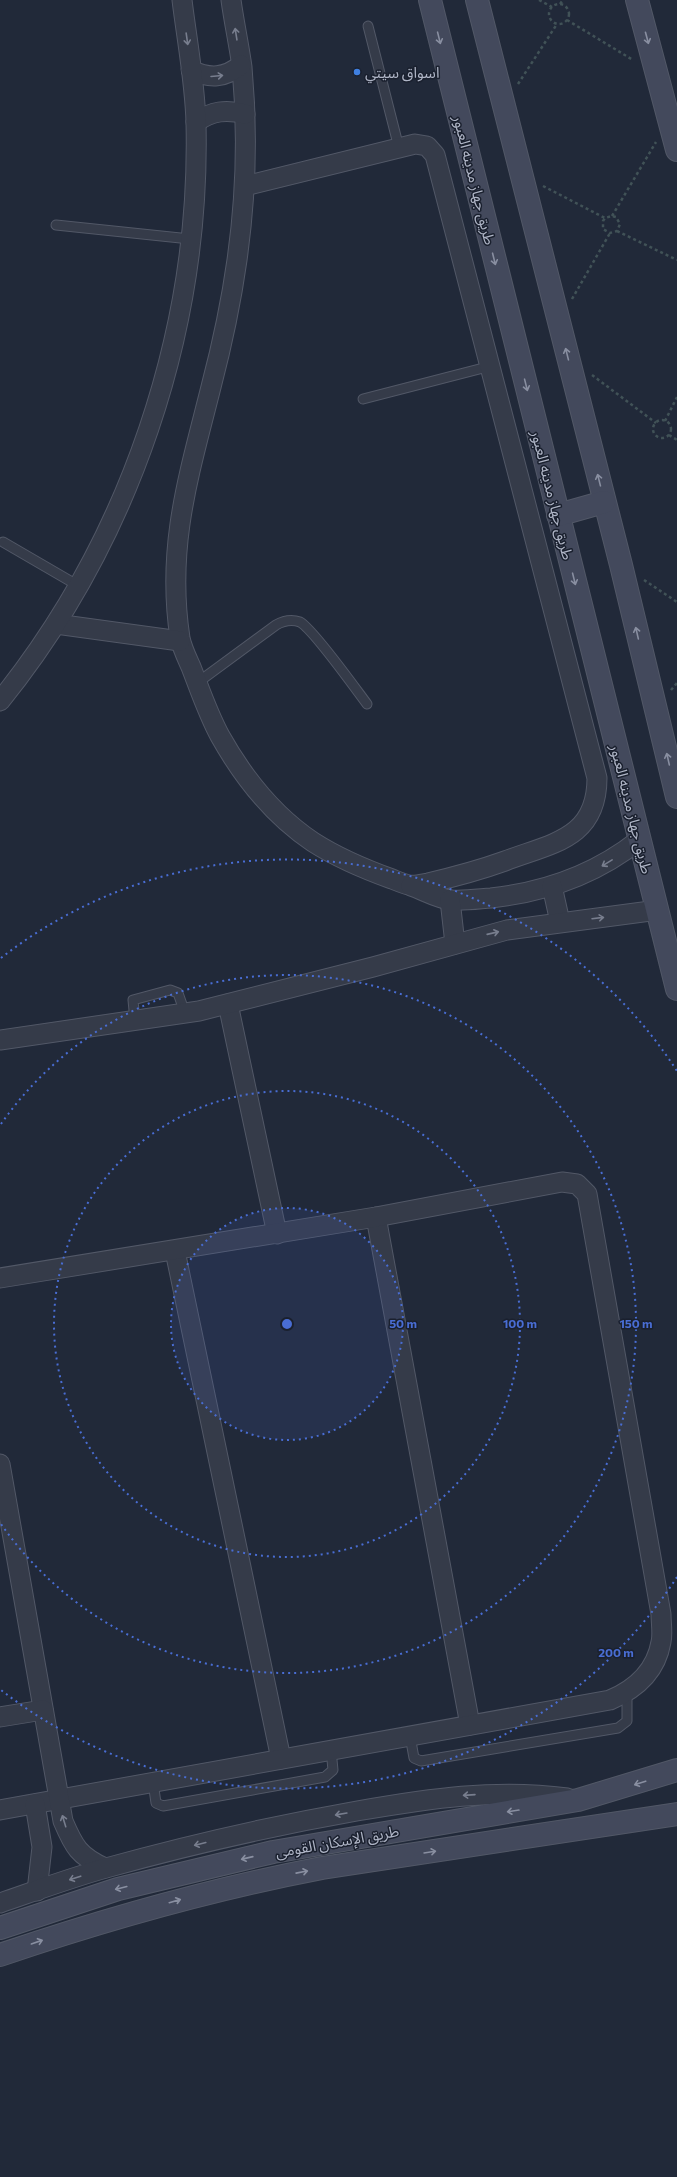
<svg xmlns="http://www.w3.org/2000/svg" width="677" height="2177" font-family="Commissioner,'Noto Sans Arabic',sans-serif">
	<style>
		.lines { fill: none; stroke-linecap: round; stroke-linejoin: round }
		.lane-casing { stroke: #525867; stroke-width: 11 }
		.street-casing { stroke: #525867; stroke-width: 21 }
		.secondary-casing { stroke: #525867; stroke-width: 24 }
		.path { stroke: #415257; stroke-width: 2.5; stroke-dasharray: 3 3; stroke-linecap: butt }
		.lane { stroke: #353b49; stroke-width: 9 }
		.street { stroke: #353b49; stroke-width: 19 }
		.secondary { stroke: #43495c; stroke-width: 22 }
		.oneway { stroke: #787e8e }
		.oneway2 { stroke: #898fa1 }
		.ring { fill: none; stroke: #496dd3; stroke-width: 2; stroke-dasharray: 2 4 }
		.shop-dot { fill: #3f7fe0; stroke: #1a202e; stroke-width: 1.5 }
		.labels { text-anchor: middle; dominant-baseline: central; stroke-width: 3; stroke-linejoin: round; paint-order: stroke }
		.poi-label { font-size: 15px; fill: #afb5c6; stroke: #1a202e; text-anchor: start }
		.street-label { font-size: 15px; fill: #afb5c6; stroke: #1a202e }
		.centre { fill: #496dd3; stroke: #1a202e; stroke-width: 2 }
		.ring-label { font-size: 12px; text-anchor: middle; font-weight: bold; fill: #496dd3; stroke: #1a202e; stroke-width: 3; stroke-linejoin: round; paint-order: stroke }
	</style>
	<rect width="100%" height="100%" fill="#212939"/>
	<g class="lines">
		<!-- lane casing -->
		<g class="lane-casing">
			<g id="lane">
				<polyline points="368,26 399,148"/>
				<polyline points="56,225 190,239"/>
				<polyline points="363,399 491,366"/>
				<polyline points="3,542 77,585"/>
				<path d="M197 683 276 625C283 621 291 619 300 622 313 629 355 688 367 704"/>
				<polyline points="135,1021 133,1000 170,990 178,993 185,1013"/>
				<polyline points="410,1736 414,1758 421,1761 618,1728 627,1721 627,1693"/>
				<polyline points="153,1782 156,1803 163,1806 325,1777 333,1770 331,1750"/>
			</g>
		</g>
		<!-- street casing -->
		<g class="street-casing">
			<g id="street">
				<path d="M231 0C234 22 239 45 242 67 248 132 246 196 237 260 231 303 222 345 211 387 189 475 166 546 180 638 182 648 187 658 191 667 200 690 208 714 220 736 243 777 274 816 313 842 338 858 364 869 392 879 397 881 404 884 409 885 415 886 422 884 428 883 454 877 480 870 505 861 552 843 597 839 597 778L435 155 427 146 415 144 245 186"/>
				<path d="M191 70C210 79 225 78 241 65"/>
				<path d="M196 122C212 111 226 109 245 114"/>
				<polyline points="56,624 180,641"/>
				<path d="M0 701C130 540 201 330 196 123 195 82 187 41 182 0"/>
				<path d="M411 886C423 890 438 899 451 900 464 901 478 899 491 898 546 892 595 875 639 840"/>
				<polyline points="552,886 560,922"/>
				<polyline points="450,900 455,944"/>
				<polyline points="228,1004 277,1234"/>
				<polyline points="0,1040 199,1011 373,967 507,930 658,910"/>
				<polyline points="376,1217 470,1725"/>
				<polyline points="175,1251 281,1759"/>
				<path d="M0 1278 376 1217 562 1182 577 1184 587 1194 661 1614C661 1623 663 1634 661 1642 656 1671 636 1689 610 1700L0 1810"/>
				<path d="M0 1464 63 1821C74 1847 79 1856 105 1868"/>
				<polyline points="0,1717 43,1710"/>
				<polyline points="35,1804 42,1847 37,1891"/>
				<path d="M0 1903C35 1891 70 1878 106 1868 189 1845 272 1826 357 1811 427 1799 496 1788 567 1798"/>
			</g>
		</g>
		<!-- secondary casing -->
		<g class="secondary-casing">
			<g id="secondary">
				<polyline points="430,0 677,989"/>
				<polyline points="477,0 621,565 677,797"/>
				<polyline points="637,0 677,150"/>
				<polyline points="558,515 604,502"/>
				<polyline points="0,1928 118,1889 273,1852 578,1800 677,1770"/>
				<path d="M0 1955C106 1919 212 1889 322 1868L677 1814"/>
			</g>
		</g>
		<!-- path -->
		<g class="path">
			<polyline points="539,0 552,7"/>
			<polyline points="560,4 563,0"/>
			<circle cx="559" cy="14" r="10"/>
			<polyline points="567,20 633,60"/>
			<polyline points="518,84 557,24"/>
			<polyline points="543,186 605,218 612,216 616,217 620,224 617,231 610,233 603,229 603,221 605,218"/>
			<polyline points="612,216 656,142"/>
			<polyline points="617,231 677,260"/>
			<polyline points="572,299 610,233"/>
			<polyline points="592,375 656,423"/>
			<circle cx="662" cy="429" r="9"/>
			<polyline points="665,421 677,397"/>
			<polyline points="669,435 677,440"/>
			<polyline points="644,580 677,602"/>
			<polyline points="671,690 677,683"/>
		</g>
		<!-- lane -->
		<use href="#lane" class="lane"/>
		<!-- street -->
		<use href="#street" class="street"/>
		<!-- secondary -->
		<use href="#secondary" class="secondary"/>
	</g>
	<!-- one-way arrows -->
	<defs><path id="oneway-shaft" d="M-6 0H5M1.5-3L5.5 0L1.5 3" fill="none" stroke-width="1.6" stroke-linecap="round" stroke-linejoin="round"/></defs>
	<g class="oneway">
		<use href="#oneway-shaft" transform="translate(236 34) rotate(-99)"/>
		<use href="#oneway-shaft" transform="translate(187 39) rotate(82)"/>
		<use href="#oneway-shaft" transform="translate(217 76) rotate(-5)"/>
		<use href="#oneway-shaft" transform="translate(607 863) rotate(149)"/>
		<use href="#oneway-shaft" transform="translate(598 918) rotate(-7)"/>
		<use href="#oneway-shaft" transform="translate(493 933) rotate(-13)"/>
		<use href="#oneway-shaft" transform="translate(469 1795) rotate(176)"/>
		<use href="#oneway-shaft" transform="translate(341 1814) rotate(170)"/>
		<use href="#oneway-shaft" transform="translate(64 1821) rotate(-107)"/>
		<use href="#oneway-shaft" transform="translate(200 1844) rotate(166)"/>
		<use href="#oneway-shaft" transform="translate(75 1878) rotate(162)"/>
	</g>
	<g class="oneway2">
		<use href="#oneway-shaft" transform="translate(439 38) rotate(76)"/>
		<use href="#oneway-shaft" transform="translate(647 38) rotate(75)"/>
		<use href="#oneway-shaft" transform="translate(494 259) rotate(76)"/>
		<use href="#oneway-shaft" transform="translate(567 354) rotate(-104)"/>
		<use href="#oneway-shaft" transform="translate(526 385) rotate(76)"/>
		<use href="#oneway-shaft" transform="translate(599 480) rotate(-104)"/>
		<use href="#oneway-shaft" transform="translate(574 579) rotate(76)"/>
		<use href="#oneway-shaft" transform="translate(637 633) rotate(-103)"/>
		<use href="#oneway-shaft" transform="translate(668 759) rotate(-103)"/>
		<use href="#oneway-shaft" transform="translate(640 1783) rotate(162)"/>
		<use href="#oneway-shaft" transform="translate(513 1811) rotate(171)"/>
		<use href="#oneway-shaft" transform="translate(430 1852) rotate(-9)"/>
		<use href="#oneway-shaft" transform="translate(247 1858) rotate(167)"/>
		<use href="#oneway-shaft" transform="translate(302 1872) rotate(-11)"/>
		<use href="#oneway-shaft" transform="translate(121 1888) rotate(166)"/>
		<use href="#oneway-shaft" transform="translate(175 1901) rotate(-16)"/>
		<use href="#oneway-shaft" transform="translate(37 1942) rotate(-19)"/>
	</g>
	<!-- distance rings -->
	<circle cx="287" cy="1324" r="116" fill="#496dd3" fill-opacity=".12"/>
	<g class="ring">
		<circle cx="287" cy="1324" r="116"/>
		<circle cx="287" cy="1324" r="233"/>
		<path d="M1 1124A349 349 0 1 1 1 1524"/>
		<path d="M677 1577A465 465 0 0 1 1 1690M1 958A465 465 0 0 1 677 1071"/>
	</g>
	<!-- markers -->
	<circle class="shop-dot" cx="357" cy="72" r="4"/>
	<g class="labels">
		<!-- poi labels -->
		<g class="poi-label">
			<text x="365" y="72">اسواق سيتي</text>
		</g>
		<!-- street labels -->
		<g class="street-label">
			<text transform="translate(475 180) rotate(76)">طريق جهاز مدينه العبور</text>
			<text transform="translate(553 495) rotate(76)">طريق جهاز مدينه العبور</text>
			<text transform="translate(632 809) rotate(76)">طريق جهاز مدينه العبور</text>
			<text transform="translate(337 1841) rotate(-10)">طريق الإسكان القومى</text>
		</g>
	</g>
	<circle cx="287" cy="1324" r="6" class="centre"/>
	<g class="ring-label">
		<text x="403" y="1328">50 m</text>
		<text x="520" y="1328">100 m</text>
		<text x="636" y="1328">150 m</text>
		<text x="616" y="1657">200 m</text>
	</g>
</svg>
